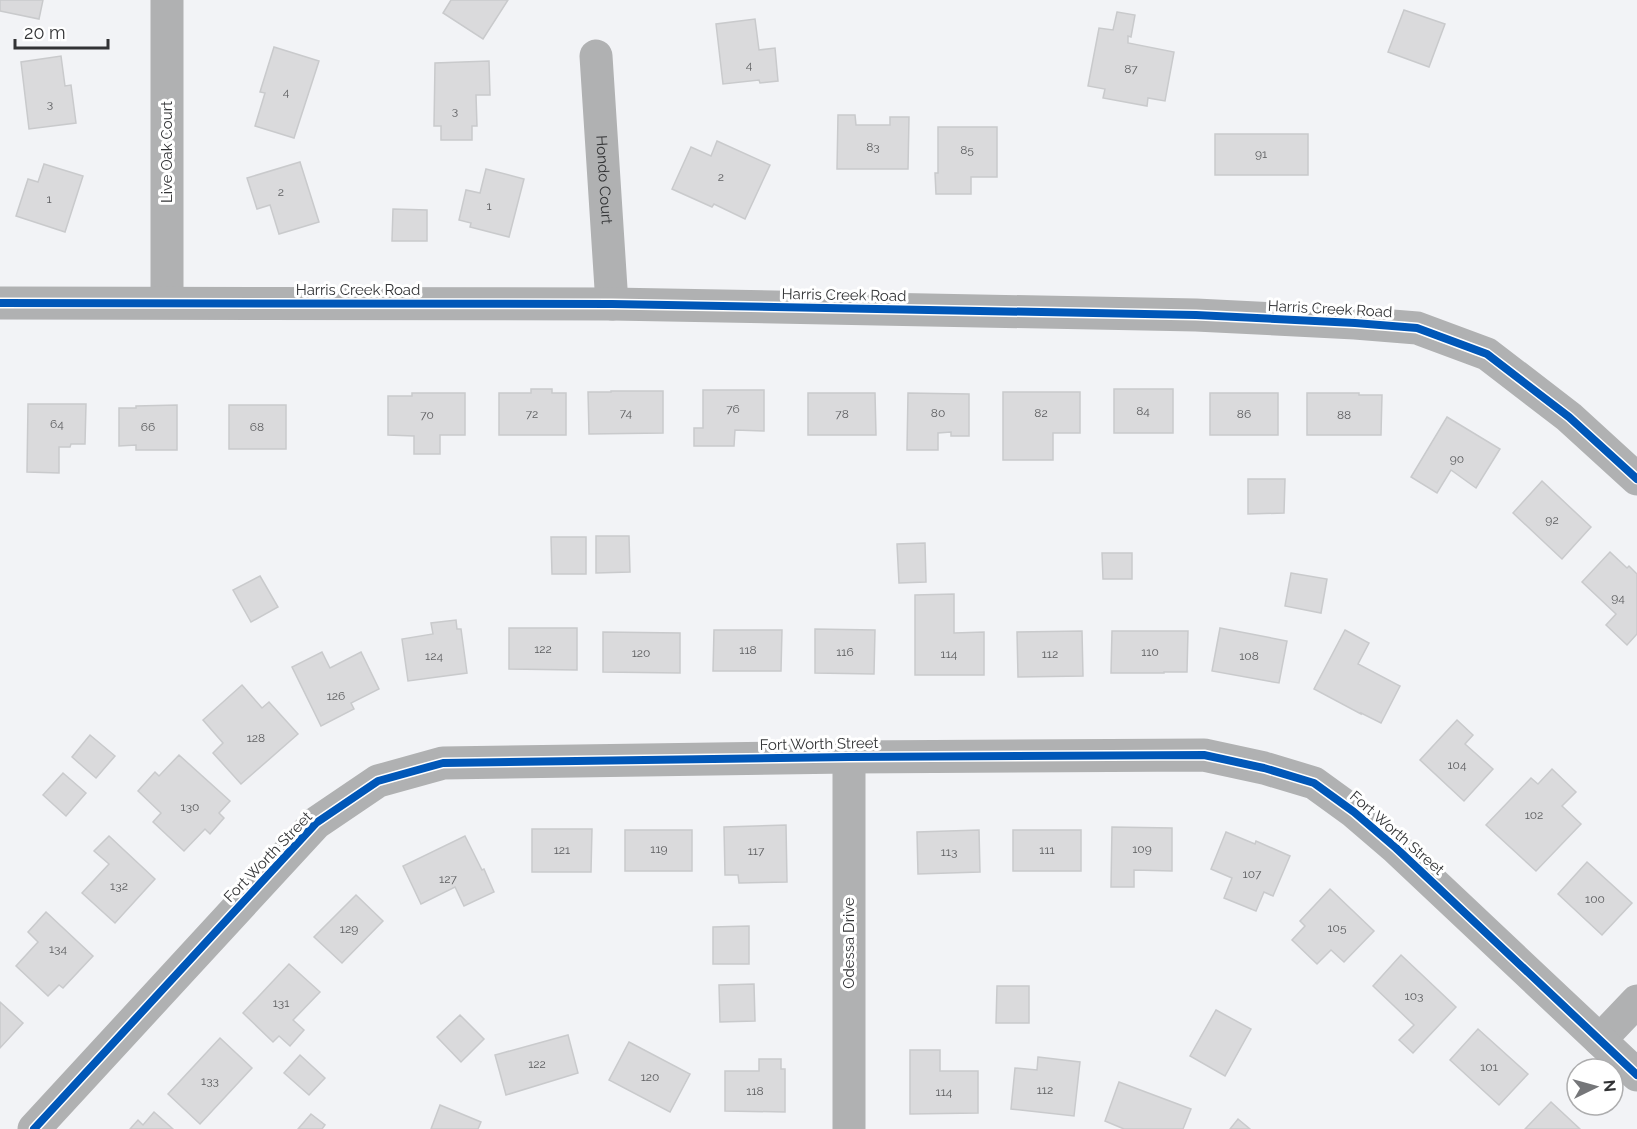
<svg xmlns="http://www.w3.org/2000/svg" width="1637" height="1129" font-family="Raleway,sans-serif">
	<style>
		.building { fill: #dadadc; stroke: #c9cacc; stroke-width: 1.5 }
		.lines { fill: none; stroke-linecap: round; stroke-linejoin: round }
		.minor { stroke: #b0b1b2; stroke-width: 33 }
		.cycleway-casing { stroke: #fff; stroke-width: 11 }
		.cycleway { stroke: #0057b8; stroke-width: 8 }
		.labels { text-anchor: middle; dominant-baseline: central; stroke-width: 6; stroke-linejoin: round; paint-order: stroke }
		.number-label { font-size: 12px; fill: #5d5e60 }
		.street-label { font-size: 15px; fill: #323335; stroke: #fff }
	</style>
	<rect width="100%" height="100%" fill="#f2f3f6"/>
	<!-- building -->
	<g class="building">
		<polygon points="0,0 43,0 39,19 0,11"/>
		<polygon points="451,0 508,0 483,39 443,13"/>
		<polygon points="1404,10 1445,24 1429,67 1388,52"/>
		<polygon points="1117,12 1135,15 1131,37 1128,36 1128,43 1174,52 1165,101 1148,98 1147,106 1103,98 1105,89 1088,86 1099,28 1113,30"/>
		<polygon points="755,19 759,50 775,48 778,81 760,83 759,80 723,84 716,24"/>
		<polygon points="274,47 319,61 294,138 255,126 265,93 260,92"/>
		<polygon points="61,56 65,86 71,85 76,123 29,129 21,62"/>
		<polygon points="489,61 490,95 476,95 477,126 472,126 472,140 441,140 441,126 434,126 435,63"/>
		<polygon points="838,115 855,115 856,125 890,125 890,117 909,117 908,169 837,169"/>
		<polygon points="938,127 997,127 997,177 971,177 971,194 936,194 935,173 938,173"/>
		<rect x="1215" y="134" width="93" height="41"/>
		<polygon points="717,141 770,165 745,219 714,204 712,207 672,189 691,147 711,156"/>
		<polygon points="300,162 319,222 279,234 270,205 257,209 247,178"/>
		<polygon points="44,164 83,176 65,232 16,216 28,179 38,182"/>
		<polygon points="486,169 524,179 509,237 470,227 471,223 459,220 466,190 480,193"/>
		<polygon points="393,209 427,210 427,241 392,241"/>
		<polygon points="531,389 552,389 552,393 566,393 566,435 499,435 499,393 531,393"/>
		<rect x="1114" y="389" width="59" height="44"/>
		<polygon points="703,390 764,390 764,431 735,430 734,446 694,446 694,428 703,428"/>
		<polygon points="611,391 663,391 663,433 589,434 588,392 611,392"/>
		<polygon points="1003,392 1080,392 1080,433 1053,433 1053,460 1003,460"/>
		<polygon points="412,393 465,393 465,435 440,435 440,454 414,454 414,436 388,435 388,396 412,396"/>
		<polygon points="808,393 875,393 876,435 808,435"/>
		<polygon points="908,393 969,394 969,436 951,436 951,432 938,433 938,450 907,450"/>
		<rect x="1210" y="393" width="68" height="42"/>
		<polygon points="1307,393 1359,393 1359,395 1382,395 1381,435 1307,435"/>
		<polygon points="28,404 86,404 85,444 71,444 70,447 59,447 59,473 27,472"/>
		<polygon points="177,405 177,450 136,450 136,445 119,446 119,408 136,408 136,406"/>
		<rect x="229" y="405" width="57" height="44"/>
		<polygon points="1447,417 1500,449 1476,488 1451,470 1437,493 1411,477"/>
		<polygon points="1248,479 1285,479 1284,513 1248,514"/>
		<polygon points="1542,481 1591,527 1562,559 1513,513"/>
		<polygon points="596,536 629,536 630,572 596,573"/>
		<polygon points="551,537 586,537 586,574 552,574"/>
		<polygon points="925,543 926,582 899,583 897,544"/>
		<polygon points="1610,552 1627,568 1629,566 1637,574 1637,634 1627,645 1606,625 1616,614 1582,582"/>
		<polygon points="1102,553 1132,553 1132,579 1103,579"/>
		<polygon points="1291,573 1327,579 1321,613 1285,606"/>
		<polygon points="260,576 278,607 251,622 233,590"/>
		<polygon points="954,594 954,633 984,632 984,675 915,675 915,595"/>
		<polygon points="456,620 457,629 461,629 467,673 408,681 402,639 433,634 431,623"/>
		<polygon points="509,628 577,628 577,670 509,669"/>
		<polygon points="1220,628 1287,641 1279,683 1212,671"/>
		<polygon points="815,629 875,630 874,674 815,673"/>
		<polygon points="714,630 782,630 781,671 713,671"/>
		<polygon points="1345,630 1369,643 1358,664 1400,686 1381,723 1361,713 1361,714 1314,689"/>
		<polygon points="1082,631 1083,676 1018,677 1017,632"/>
		<polygon points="1112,631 1188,631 1187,672 1164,672 1164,673 1111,673"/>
		<polygon points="603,632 680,633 680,673 603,672"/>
		<polygon points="322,652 330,668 361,652 379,689 351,703 354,709 321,726 292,667"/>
		<polygon points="242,685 262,708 269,702 298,734 241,784 213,753 223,743 203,720"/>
		<polygon points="1457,720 1473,735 1465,744 1493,769 1464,801 1420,760"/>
		<polygon points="90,735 115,756 96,778 72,757"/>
		<polygon points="179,755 230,801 219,813 224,818 210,834 205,829 184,851 153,822 161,813 138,791 155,772 159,776"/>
		<polygon points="1552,769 1576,792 1562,806 1581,824 1536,871 1486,825 1531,778 1538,784"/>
		<polygon points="63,773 86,793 66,816 43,795"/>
		<polygon points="786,825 787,882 739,883 738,875 725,875 724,827"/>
		<polygon points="1112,827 1172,828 1172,871 1134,870 1134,887 1111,887"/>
		<polygon points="532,829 592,829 591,872 532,872"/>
		<rect x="625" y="830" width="67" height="41"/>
		<polygon points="979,830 980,872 918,874 917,832"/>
		<rect x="1013" y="830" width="68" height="41"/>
		<polygon points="1226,832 1255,844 1256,841 1290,856 1273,896 1264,892 1256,911 1224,898 1232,878 1211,869"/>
		<polygon points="109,836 155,879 115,923 82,893 109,864 94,851"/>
		<polygon points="465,836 482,870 484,869 494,892 464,906 455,887 421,904 403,866"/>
		<polygon points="1587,862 1632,903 1602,935 1558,894"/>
		<polygon points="1330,889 1374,931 1344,962 1331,950 1317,964 1292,940 1305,926 1300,921"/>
		<polygon points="356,895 383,921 342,963 314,937"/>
		<polygon points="46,912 93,956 63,988 59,985 48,996 16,966 38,942 28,932"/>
		<polygon points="749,926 749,964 713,964 713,927"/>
		<polygon points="1401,955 1456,1007 1413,1053 1399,1040 1414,1025 1373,986"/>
		<polygon points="289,964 320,992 293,1020 304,1030 290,1046 279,1036 273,1042 243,1013"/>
		<polygon points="754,984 755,1021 720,1022 719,985"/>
		<polygon points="997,986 1029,986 1029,1023 996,1023"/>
		<polygon points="0,1002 23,1023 0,1048"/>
		<polygon points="1216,1010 1251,1029 1225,1076 1190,1056"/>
		<polygon points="460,1015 484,1039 461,1062 437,1037"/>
		<polygon points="1478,1029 1528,1074 1499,1105 1450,1060"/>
		<polygon points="568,1035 578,1073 506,1095 495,1055"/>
		<polygon points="220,1038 252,1068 200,1124 168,1094"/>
		<polygon points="629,1042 690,1074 670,1112 609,1080"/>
		<polygon points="910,1050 940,1050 940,1071 978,1071 978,1113 910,1114"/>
		<polygon points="300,1055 325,1078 309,1095 284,1073"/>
		<polygon points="1038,1057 1080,1062 1074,1116 1011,1109 1015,1068 1037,1070"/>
		<polygon points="759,1059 781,1059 781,1069 785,1069 785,1112 725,1111 725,1071 759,1071"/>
		<polygon points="1119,1082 1191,1109 1183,1129 1124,1129 1105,1121"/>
		<polygon points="1551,1102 1580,1129 1525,1129"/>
		<polygon points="440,1105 481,1122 478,1129 431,1129"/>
		<polygon points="154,1112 173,1129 130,1129 138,1120 143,1125"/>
		<polygon points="311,1114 325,1125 322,1129 298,1129"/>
		<polygon points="1238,1119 1250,1129 1230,1129"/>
	</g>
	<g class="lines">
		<!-- minor -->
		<g class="minor">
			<path id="s1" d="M596 56 612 304"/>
			<polyline points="167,302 167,1"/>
			<polyline points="0,303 612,304 1196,315 1355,323 1417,328 1487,354 1569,417 1637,479"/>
			<polyline points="1600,1040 1637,1001"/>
			<polyline points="34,1129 316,823 378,781 443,763 849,757 1204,755 1264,768 1314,783 1354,812 1396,848 1637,1075"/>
			<polyline points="849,1129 849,757"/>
		</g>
		<!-- cycleway casing -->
		<g class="cycleway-casing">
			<g id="cycleway">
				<polyline points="0,303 612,304 1196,315 1355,323 1417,328 1487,354 1569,417 1637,479"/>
				<polyline points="34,1129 316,823 378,781 443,763 849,757 1204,755 1264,768 1314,783 1354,812 1396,848 1637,1075"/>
			</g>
		</g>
		<!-- cycleway -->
		<use href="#cycleway" class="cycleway"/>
	</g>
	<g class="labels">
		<!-- number labels -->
		<g class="number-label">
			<text x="749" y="65">4</text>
			<text x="1131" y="69">87</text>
			<text x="286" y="92">4</text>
			<text x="50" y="104">3</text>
			<text x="455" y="111">3</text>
			<text x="873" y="147">83</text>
			<text x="967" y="150">85</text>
			<text x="1261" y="154">91</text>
			<text x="721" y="177">2</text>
			<text x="281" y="192">2</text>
			<text x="49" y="199">1</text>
			<text x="489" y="206">1</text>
			<text x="733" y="409">76</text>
			<text x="1143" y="411">84</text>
			<text x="626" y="413">74</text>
			<text x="938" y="413">80</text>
			<text x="1041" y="413">82</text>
			<text x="532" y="414">72</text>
			<text x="842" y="414">78</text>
			<text x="1244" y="414">86</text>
			<text x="427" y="415">70</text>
			<text x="1344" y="415">88</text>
			<text x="57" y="424">64</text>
			<text x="148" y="427">66</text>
			<text x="257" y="427">68</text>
			<text x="1457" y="459">90</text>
			<text x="1552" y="520">92</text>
			<text x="1618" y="598">94</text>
			<text x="543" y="649">122</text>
			<text x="748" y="650">118</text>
			<text x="845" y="652">116</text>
			<text x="1150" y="652">110</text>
			<text x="641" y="653">120</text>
			<text x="949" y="654">114</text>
			<text x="1050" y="654">112</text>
			<text x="434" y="656">124</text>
			<text x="1249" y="656">108</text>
			<text x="336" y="696">126</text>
			<text x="256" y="738">128</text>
			<text x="1457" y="765">104</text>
			<text x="190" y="807">130</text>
			<text x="1534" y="815">102</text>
			<text x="659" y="849">119</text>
			<text x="1142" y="849">109</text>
			<text x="562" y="850">121</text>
			<text x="1047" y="850">111</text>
			<text x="756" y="851">117</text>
			<text x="949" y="852">113</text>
			<text x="1252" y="874">107</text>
			<text x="448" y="879">127</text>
			<text x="119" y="886">132</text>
			<text x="1595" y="899">100</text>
			<text x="1337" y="928">105</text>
			<text x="349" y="929">129</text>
			<text x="58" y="949">134</text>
			<text x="1414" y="996">103</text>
			<text x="281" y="1003">131</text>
			<text x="537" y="1064">122</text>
			<text x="1489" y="1067">101</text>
			<text x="650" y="1077">120</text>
			<text x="210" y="1081">133</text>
			<text x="1045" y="1090">112</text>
			<text x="755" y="1091">118</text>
			<text x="944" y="1092">114</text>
		</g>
		<!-- street labels -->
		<g class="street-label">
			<text transform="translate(167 152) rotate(-90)">Live Oak Court</text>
			<text stroke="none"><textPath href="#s1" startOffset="124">Hondo Court</textPath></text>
			<text x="358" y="290">Harris Creek Road</text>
			<text transform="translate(844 295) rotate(1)">Harris Creek Road</text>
			<text transform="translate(1330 309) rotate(3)">Harris Creek Road</text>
			<text transform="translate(819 744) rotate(-1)">Fort Worth Street</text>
			<text transform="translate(1397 833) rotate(41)">Fort Worth Street</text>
			<text transform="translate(268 857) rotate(-46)">Fort Worth Street</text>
			<text transform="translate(849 943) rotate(-90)">Odessa Drive</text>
		</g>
	</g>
	<!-- north arrow -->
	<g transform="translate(1595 1087) rotate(85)"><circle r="28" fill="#ffffff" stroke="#adadae" stroke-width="1.5"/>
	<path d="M0-4.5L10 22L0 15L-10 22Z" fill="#757679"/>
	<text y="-9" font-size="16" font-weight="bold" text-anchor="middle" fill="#323335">N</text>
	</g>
	<!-- scale -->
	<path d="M15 39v9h93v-9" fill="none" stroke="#323335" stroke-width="3"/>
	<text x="24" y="39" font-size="18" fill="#323335" stroke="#ffffff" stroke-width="4.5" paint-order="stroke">20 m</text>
</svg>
